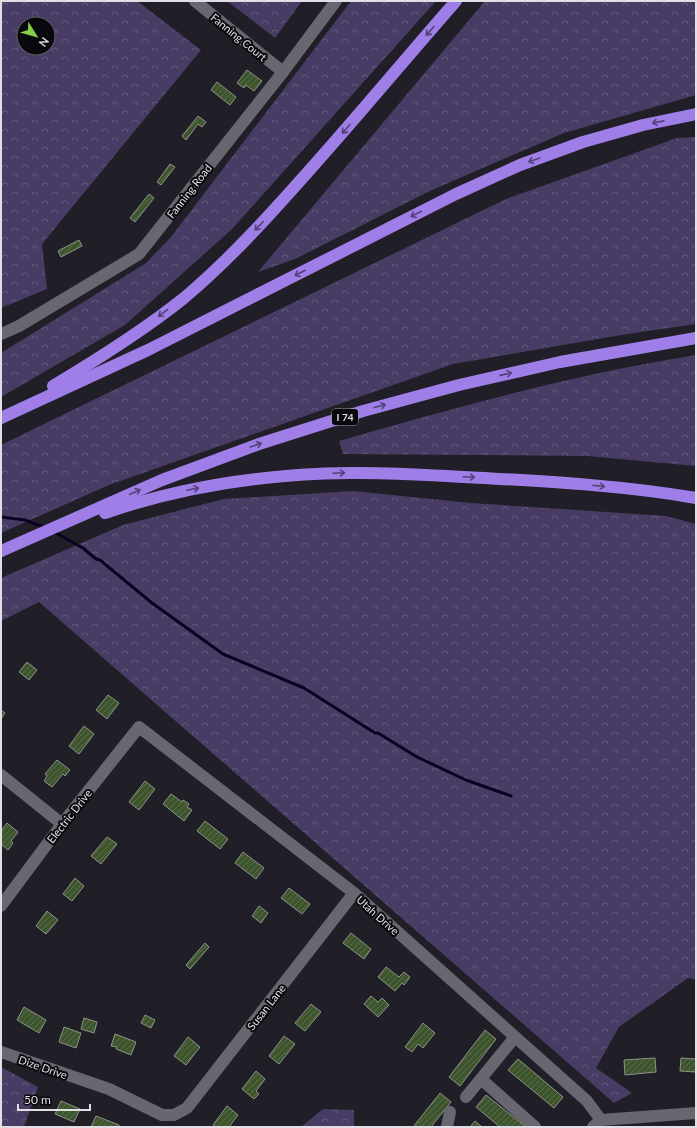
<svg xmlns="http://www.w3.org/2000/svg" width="697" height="1128" font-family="Lato,sans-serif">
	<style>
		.forest { fill: url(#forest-crowns); fill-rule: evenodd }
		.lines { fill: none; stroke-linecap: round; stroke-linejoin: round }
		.stream { stroke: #0d0122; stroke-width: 3 }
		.building { fill: url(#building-hatch); stroke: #8e938a }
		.minor { stroke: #68666f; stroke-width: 12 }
		.highway { stroke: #9f7ee7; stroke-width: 12 }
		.oneway { stroke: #54437a }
		.labels { text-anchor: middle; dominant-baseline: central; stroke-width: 4; stroke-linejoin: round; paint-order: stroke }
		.shield { fill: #09080c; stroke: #a09ea4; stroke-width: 1 }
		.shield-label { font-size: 10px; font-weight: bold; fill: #e1dfe5 }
		.street-label { font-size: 11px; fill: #e1dfe5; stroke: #09080c }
	</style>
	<defs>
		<pattern id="forest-crowns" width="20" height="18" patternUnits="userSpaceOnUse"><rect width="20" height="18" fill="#483c65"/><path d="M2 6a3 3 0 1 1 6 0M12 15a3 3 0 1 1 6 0" fill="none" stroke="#62587b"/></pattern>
		<pattern id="building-hatch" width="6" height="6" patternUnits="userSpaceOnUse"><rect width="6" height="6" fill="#3d552c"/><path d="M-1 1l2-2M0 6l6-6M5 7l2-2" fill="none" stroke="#596d4a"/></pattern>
	</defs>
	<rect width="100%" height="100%" fill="#201e26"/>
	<!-- forest -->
	<g class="forest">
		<path d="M1 1H137L201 50 42 244 47 289 1 308ZM24 24H48V48H24Z"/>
		<polygon points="227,1 302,1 275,38"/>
		<polygon points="351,1 436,1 232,229 125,325 1,397 1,353 146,263 171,237"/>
		<polygon points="485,1 696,1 696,95 564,133 432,190 295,259 258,272"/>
		<polygon points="696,137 696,324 621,335 453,364 109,485 1,533 1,445 506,199 677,138"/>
		<path d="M696 355V466L587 456 343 454 339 441C457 407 575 374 696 355Z"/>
		<polygon points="353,491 471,503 666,516 696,524 696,980 688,978 619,1027 596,1068 632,1093 614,1103 39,602 1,621 1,578 123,525 224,499"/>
		<polygon points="1,1067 38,1087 24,1127 1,1127"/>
		<polygon points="323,1109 354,1110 354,1127 301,1127"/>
	</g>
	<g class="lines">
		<!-- stream -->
		<g class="stream">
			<polyline points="1,517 25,520 46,528"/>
			<polyline points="54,532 83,548 96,559 100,560 152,603 223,654 304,688 375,733 378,733 417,757 466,780 511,796"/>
		</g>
	</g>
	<!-- building -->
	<g class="building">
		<polygon points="247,70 262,81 254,91 246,85 244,88 237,83"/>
		<polygon points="217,82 236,97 230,105 211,90"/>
		<polygon points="198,116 206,122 202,127 198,124 186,140 182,136"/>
		<polygon points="170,164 175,167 161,185 157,182"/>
		<polygon points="149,194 154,198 135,222 130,218"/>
		<polygon points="79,240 82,246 61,257 58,251"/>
		<polygon points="27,662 37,670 29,680 19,672"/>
		<polygon points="108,695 119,703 107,719 96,710"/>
		<polygon points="1,710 5,713 1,719"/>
		<polygon points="84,726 94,734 79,754 69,746"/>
		<polygon points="57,760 70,770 65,776 63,774 52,787 44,781 47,776 45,774"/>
		<polygon points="145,781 155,789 139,810 129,802"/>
		<polygon points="171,794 182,802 183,800 189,804 187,807 192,810 184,821 163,804"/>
		<polygon points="205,821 228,839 220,849 197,831"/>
		<polygon points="7,823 18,832 11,841 13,843 8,850 1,844 1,831"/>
		<polygon points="107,837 117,844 101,864 91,856"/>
		<polygon points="243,852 264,868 256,879 235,863"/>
		<polygon points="75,878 84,886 72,901 63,894"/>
		<polygon points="289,888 310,904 302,914 281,898"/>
		<polygon points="259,906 268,913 261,923 252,916"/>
		<polygon points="47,911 58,920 46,934 36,926"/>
		<polygon points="351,933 371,949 364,959 343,943"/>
		<polygon points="205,943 209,947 190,969 186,965"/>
		<polygon points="386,967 399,977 404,972 410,977 404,985 402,983 395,991 378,977"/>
		<polygon points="371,996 378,1002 382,998 389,1005 378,1017 364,1004"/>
		<polygon points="311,1004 321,1012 305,1031 295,1023"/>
		<polygon points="24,1007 46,1020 39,1033 17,1020"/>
		<polygon points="145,1015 155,1020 151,1028 141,1023"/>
		<polygon points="84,1018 97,1022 94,1033 81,1029"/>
		<polygon points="423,1023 435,1033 423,1048 418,1044 412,1052 405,1047"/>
		<polygon points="64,1027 81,1033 76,1048 59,1042"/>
		<polygon points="485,1030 496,1039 460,1086 449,1077"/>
		<polygon points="115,1034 136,1042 131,1055 116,1049 117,1047 111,1046"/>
		<polygon points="284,1036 295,1044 279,1064 269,1056"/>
		<polygon points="188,1037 200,1047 186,1065 174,1056"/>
		<polygon points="655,1058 656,1072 625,1075 624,1060"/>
		<polygon points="681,1058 696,1059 696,1072 680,1071"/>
		<polygon points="518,1059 563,1097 554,1108 508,1070"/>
		<polygon points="256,1071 265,1079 256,1091 259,1094 254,1099 242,1089"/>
		<polygon points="440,1093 451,1102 431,1127 413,1127"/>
		<polygon points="486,1095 526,1127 500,1127 476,1107"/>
		<polygon points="61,1101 80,1109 74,1122 55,1114"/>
		<polygon points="227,1106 238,1115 229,1127 216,1127 213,1125"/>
		<polygon points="96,1116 119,1125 119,1127 91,1127"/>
		<polygon points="475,1121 482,1127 470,1127"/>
	</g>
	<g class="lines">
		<!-- minor -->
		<g class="minor">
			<polyline points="195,1 283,72"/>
			<polyline points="1,334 19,326 139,254 283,72 336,1"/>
			<polyline points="1,775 62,824"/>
			<polyline points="1,906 62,824 139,727 354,893 587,1101 601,1120"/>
			<polyline points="1,1052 109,1089 162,1115 174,1115 187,1108 354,893"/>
			<polyline points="481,1079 535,1127"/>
			<polyline points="466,1097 515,1037"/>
			<polyline points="447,1127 450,1112"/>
			<polyline points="593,1127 601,1120 696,1113"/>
		</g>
		<!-- highway -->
		<g class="highway">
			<path d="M53 386C98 359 143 331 184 298 229 260 268 217 307 173 358 116 406 58 456 1"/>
			<polyline points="1,418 148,350 456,194 520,165 583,142 643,125 696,114"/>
			<path d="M105 513C183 486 267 474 349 473 394 472 440 476 485 478 555 482 627 486 696 498"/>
			<polyline points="1,551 162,480 259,444 363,411 459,385 560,362 696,338"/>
		</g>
	</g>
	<!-- one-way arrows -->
	<defs><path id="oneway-shaft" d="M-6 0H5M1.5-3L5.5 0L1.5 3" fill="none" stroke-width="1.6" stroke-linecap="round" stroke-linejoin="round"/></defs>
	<g class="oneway">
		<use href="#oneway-shaft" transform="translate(430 31) rotate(131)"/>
		<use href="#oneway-shaft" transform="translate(658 122) rotate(169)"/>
		<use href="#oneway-shaft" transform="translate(346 129) rotate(131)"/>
		<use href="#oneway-shaft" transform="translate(534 160) rotate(160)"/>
		<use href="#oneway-shaft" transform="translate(416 214) rotate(153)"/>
		<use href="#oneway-shaft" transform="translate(259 226) rotate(134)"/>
		<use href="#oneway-shaft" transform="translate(300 273) rotate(153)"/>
		<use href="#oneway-shaft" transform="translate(163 313) rotate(143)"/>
		<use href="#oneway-shaft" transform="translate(506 374) rotate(-13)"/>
		<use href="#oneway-shaft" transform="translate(380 406) rotate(-15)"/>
		<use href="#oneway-shaft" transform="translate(256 445) rotate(-19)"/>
		<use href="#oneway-shaft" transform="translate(339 473) rotate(-3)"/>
		<use href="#oneway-shaft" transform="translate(469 477) rotate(3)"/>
		<use href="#oneway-shaft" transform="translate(599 486) rotate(6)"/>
		<use href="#oneway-shaft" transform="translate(193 489) rotate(-12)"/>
		<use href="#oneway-shaft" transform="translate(135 492) rotate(-24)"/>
	</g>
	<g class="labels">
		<!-- shield labels -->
		<rect class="shield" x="332" y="409" width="26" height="16" rx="3"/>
		<g class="shield-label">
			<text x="345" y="417">I 74</text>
		</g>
		<!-- street labels -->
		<g class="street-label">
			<text transform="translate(239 37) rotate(39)">Fanning Court</text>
			<text transform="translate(189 191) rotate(-52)">Fanning Road</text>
			<text transform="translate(69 816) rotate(-52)">Electric Drive</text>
			<text transform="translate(378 915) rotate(42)">Utah Drive</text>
			<text transform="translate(266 1007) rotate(-52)">Susan Lane</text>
			<text transform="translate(43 1067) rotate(19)">Dize Drive</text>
		</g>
	</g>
	<!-- border -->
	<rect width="697" height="1128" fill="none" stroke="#e1dfe5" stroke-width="4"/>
	<!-- north arrow -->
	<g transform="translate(36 36) rotate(127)"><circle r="19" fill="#09080c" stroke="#5f5e63"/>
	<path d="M0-3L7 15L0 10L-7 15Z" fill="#88cf49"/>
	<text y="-6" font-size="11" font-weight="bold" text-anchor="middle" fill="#e1dfe5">N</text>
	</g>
	<!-- scale -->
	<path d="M18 1104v6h72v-6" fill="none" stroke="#e1dfe5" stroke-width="2"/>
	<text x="24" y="1104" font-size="12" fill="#e1dfe5" stroke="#09080c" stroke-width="3" paint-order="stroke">50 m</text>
</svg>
